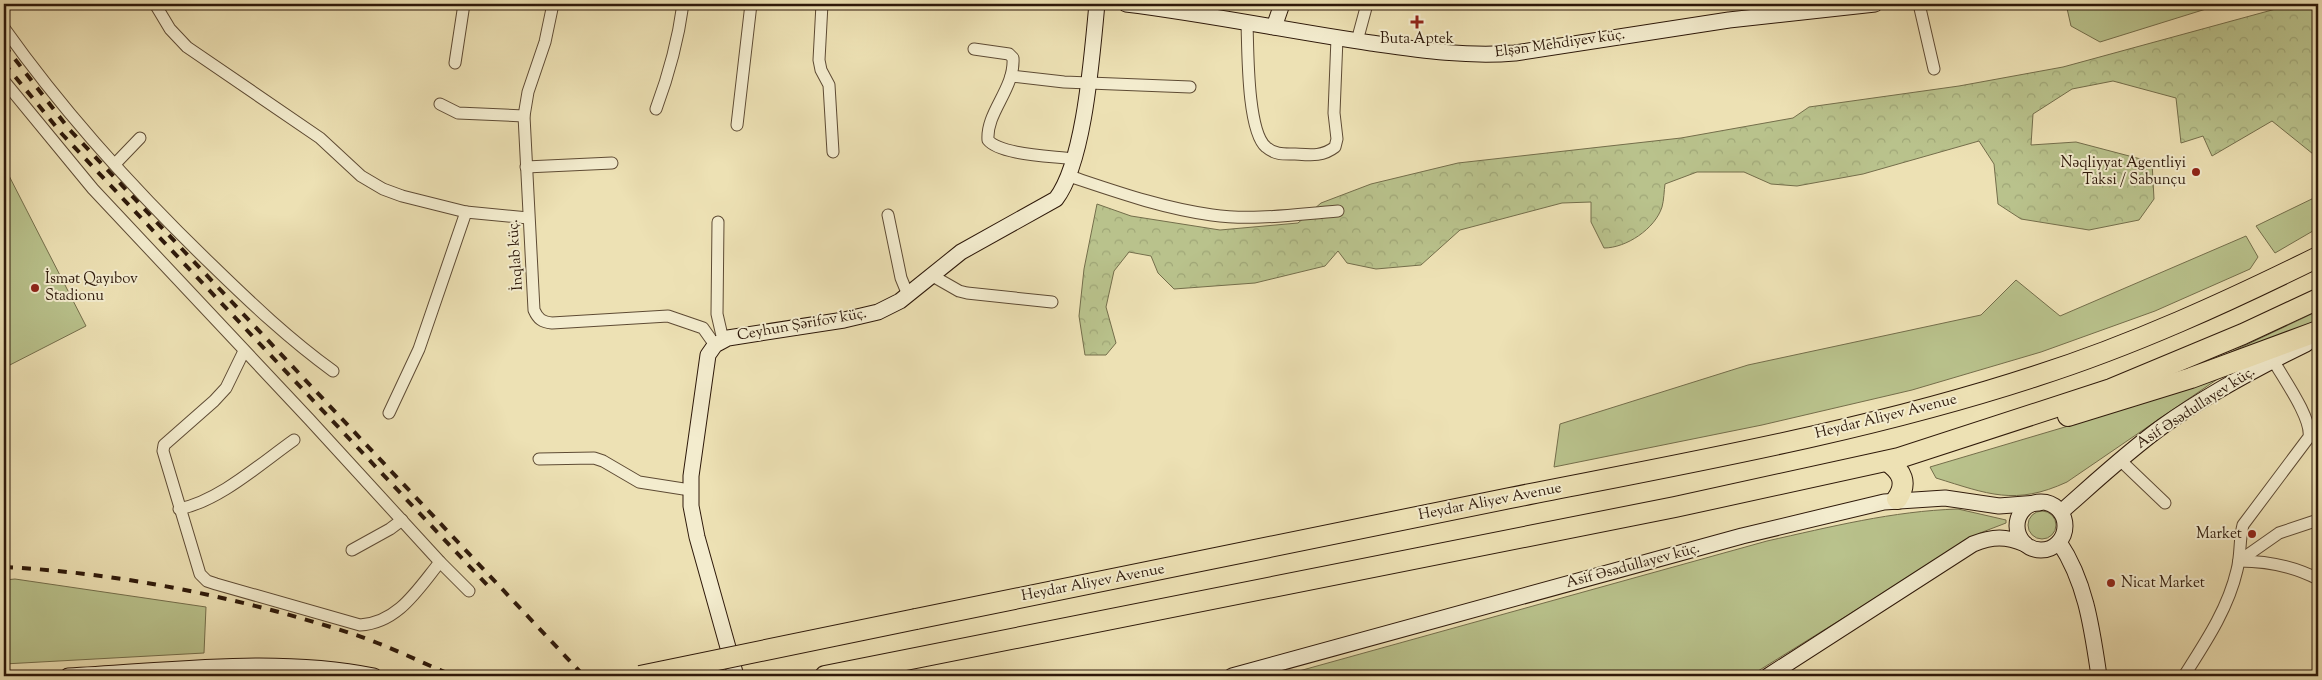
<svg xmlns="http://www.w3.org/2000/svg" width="2322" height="680" font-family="'Sorts Mill Goudy',serif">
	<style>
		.green { fill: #b9c28c; stroke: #746e4b }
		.forest { fill: url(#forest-crowns); stroke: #746e4b }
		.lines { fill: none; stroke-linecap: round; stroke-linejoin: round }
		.street-casing { stroke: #5e4b34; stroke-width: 13 }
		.secondary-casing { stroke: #2e190a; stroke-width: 17 }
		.highway-casing { stroke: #2e190a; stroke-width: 22 }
		.street { stroke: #f3ecce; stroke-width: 11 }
		.secondary { stroke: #f3ecce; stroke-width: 15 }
		.highway { stroke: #ede1b4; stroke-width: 20 }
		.rail { stroke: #2e190a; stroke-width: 4; stroke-dasharray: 9 9; stroke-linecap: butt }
		.highway-bridge-casing { stroke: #2e190a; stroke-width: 22; stroke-linecap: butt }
		.highway-bridge { stroke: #ede1b4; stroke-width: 20 }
		.poi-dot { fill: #8f2418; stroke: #f3ecce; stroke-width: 2 }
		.labels { text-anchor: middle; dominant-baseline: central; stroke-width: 4; stroke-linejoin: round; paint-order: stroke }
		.poi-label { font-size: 15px; fill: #2e190a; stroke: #f3ecce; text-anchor: end }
		.street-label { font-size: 15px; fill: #2e190a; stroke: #f3ecce }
	</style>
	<defs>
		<pattern id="forest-crowns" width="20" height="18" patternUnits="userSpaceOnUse" patternTransform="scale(1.25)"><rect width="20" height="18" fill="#b9c28c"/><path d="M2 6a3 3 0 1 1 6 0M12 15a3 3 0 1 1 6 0" fill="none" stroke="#9fa677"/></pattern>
	</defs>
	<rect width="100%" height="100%" fill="#ede1b4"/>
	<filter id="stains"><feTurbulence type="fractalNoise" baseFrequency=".004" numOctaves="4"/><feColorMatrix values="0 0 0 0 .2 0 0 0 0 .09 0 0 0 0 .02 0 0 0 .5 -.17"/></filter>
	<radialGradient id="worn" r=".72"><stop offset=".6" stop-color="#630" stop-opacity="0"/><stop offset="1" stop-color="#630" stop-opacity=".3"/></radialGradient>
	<!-- green -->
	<g class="green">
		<polygon points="2066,4 2222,4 2100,42 2071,26"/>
		<polygon points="4,166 86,326 4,368"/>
		<polygon points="2318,196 2318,228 2275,253 2256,226"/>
		<polygon points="2246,236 2258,257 2250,269 2155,311 2041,352 1912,390 1762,425 1554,467 1560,424 1748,365 1981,315 2016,280 2060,316"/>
		<polygon points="2318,311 2318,322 2208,363"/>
		<path d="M2222 376 2067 482C2015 506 1988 494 1936 478L1930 467 2075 424Z"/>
		<path d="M1958 509 2006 520V523L1980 533 1750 676H1281L1767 541C1830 527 1893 511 1958 509Z"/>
		<circle cx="2042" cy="525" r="14"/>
		<polygon points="15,579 206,607 204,653 4,664 4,580"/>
	</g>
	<!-- forest -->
	<path class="forest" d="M2283 7 2318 10V158L2272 121 2212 156 2203 136 2181 143 2176 98 2113 81 2072 89 2033 114 2031 145 2076 142 2152 162 2154 199 2139 220 2089 230 2021 219 1998 204 1994 164 1979 141 1863 174 1797 186 1771 184 1744 172H1697L1665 184C1664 191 1664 200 1662 207 1655 229 1626 248 1604 248L1591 222V202L1562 203 1460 230 1421 265 1376 269 1347 263 1338 251 1325 266 1255 283 1174 289 1158 273 1151 256 1129 252 1114 271 1106 307 1116 343 1106 355H1085L1079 316 1084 269 1097 204 1131 216 1220 230 1298 223 1321 203 1371 184 1458 163 1681 138 1793 118 1809 107 1959 86 2063 67Z"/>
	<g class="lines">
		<!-- street casing -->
		<g class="street-casing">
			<g id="street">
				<polyline points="155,4 170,29 187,47 320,138 361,176 383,189 402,196 466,212 528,218"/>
				<path d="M553 4 545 42 528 92 524 116 534 310C538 319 542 322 552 323L668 316 703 328 715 345"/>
				<polyline points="822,4 819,60 821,70 829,85 833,152"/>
				<polyline points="1919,4 1934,69"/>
				<path d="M1247 23C1248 49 1247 131 1266 147 1275 155 1284 154 1295 154 1310 155 1322 157 1335 147L1337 139 1334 113 1337 38"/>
				<path d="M4 28C65 114 137 193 213 266 252 304 289 339 333 371"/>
				<polyline points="1357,41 1367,4"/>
				<path d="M974 49 1009 54 1013 58C1015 89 986 112 988 140 1000 155 1053 156 1073 159"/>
				<polyline points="455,63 464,4"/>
				<polyline points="1011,76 1064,82 1190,87"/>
				<polyline points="4,81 93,189 309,419 440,562 469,591"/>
				<polyline points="440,104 458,113 524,116"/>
				<path d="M656 109C669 74 678 41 683 4"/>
				<polyline points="737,125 751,4"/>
				<polyline points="115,164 140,138"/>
				<polyline points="526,167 612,163"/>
				<path d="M1069 176C1117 192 1162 208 1212 215 1253 221 1297 214 1338 211"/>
				<polyline points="888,215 901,278 908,295"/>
				<polyline points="718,222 717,314 723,340"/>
				<polyline points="931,275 959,291 967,293 1052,302"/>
				<path d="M244 351 226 388 214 401 164 445 163 451 200 574 207 581 216 584 360 625C398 623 418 589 440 562"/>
				<polyline points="389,413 419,349 466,212"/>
				<polyline points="539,459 594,458 603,461 639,482 690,490"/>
				<polyline points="2120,460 2165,503"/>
				<path d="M179 509C219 501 260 464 294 440"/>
				<polyline points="352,550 390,529 402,520"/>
				<polyline points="2239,561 2279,533 2318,520"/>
				<path d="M2239 561C2267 561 2293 566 2318 579"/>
				<path d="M2184 676C2205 643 2228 609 2237 570 2241 555 2239 540 2243 525L2309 437C2312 418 2283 378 2273 360"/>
			</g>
		</g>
		<!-- secondary casing -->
		<g class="secondary-casing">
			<g id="secondary">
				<path d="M1126 4C1208 14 1289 31 1371 43 1420 50 1466 57 1515 53L1729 20 1875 4"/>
				<polyline points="1274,27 1282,4"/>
				<circle cx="2041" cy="526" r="24"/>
				<path d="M2061 512C2094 483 2127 452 2163 426 2208 394 2257 368 2306 344"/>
				<path d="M2059 542C2086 582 2092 629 2099 676"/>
				<path d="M68 676C169 671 275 656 374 676"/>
				<path d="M736 676 697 537 691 506V476L708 355 715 345 728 338 844 320 878 312 900 301 961 252 1056 199C1085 161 1092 53 1097 4"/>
				<polyline points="1232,676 1742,536 1884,502 1945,498 1999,506 2039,503"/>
				<path d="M1768 676 1973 544C1993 536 2006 536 2025 544"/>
			</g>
		</g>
		<!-- highway casing -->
		<g class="highway-casing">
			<g id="highway">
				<polyline points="2068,416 2191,378 2318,331"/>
				<path d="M1887 461C1902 471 1908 483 1897 499"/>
				<path d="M916 619C1114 579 1312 538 1510 498 1686 463 1865 432 2036 376 2133 345 2227 302 2318 257"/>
				<polyline points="825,676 1675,507 1899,458 2111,389 2243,334 2318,299"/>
			</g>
		</g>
		<!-- street -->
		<use href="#street" class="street"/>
		<!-- secondary -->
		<use href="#secondary" class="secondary"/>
		<!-- highway -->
		<use href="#highway" class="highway"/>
		<!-- rail -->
		<g class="rail">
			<polyline points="4,45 69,129 584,676"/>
			<polyline points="4,63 62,134 489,587"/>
			<path d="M4 567C123 573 242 598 356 635 389 646 422 663 454 676"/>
		</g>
		<!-- highway-bridge casing -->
		<g class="highway-bridge-casing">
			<polyline id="highway-bridge" points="640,676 916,619"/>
		</g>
		<!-- highway-bridge -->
		<use href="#highway-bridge" class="highway-bridge"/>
	</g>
	<!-- markers -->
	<g class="poi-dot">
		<path d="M1414.5 14.5h5v5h5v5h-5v5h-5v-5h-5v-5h5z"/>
		<circle cx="2196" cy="172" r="5"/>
		<circle cx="35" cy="288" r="5"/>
		<circle cx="2252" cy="534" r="5"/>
		<circle cx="2111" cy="583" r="5"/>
	</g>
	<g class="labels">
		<!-- poi labels -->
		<g class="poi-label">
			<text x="1417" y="39" text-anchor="middle">Buta Aptek</text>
			<text x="2186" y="163">Nəqliyyat Agentliyi<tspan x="2186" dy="17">Taksi / Sabunçu</tspan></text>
			<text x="45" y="279" text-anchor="start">İsmət Qayıbov<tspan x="45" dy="17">Stadionu</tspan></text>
			<text x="2242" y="534">Market</text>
			<text x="2121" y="583" text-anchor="start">Nicat Market</text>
		</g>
		<!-- street labels -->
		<g class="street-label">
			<text transform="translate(1560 44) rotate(-8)">Elşən Mehdiyev küç.</text>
			<text transform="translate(516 255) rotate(-94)">İnqlab küç.</text>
			<text transform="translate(802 325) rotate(-10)">Ceyhun Şərifov küç.</text>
			<text transform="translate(2196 408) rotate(-33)">Asif Əsədullayev küç.</text>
			<text transform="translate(1886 417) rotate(-14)">Heydar Aliyev Avenue</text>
			<text transform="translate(1490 502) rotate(-11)">Heydar Aliyev Avenue</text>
			<text transform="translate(1633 566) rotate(-15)">Asif Əsədullayev küç.</text>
			<text transform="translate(1093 583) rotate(-11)">Heydar Aliyev Avenue</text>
		</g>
	</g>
	<!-- margin -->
	<rect width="2322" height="680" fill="none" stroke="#ede1b4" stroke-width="20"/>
	<rect x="5" y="5" width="2312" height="670" fill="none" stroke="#2e190a" stroke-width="2.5"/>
	<rect x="10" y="10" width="2302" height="660" fill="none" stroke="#2e190a"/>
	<rect width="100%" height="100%" filter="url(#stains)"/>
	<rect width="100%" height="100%" fill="url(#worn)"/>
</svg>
